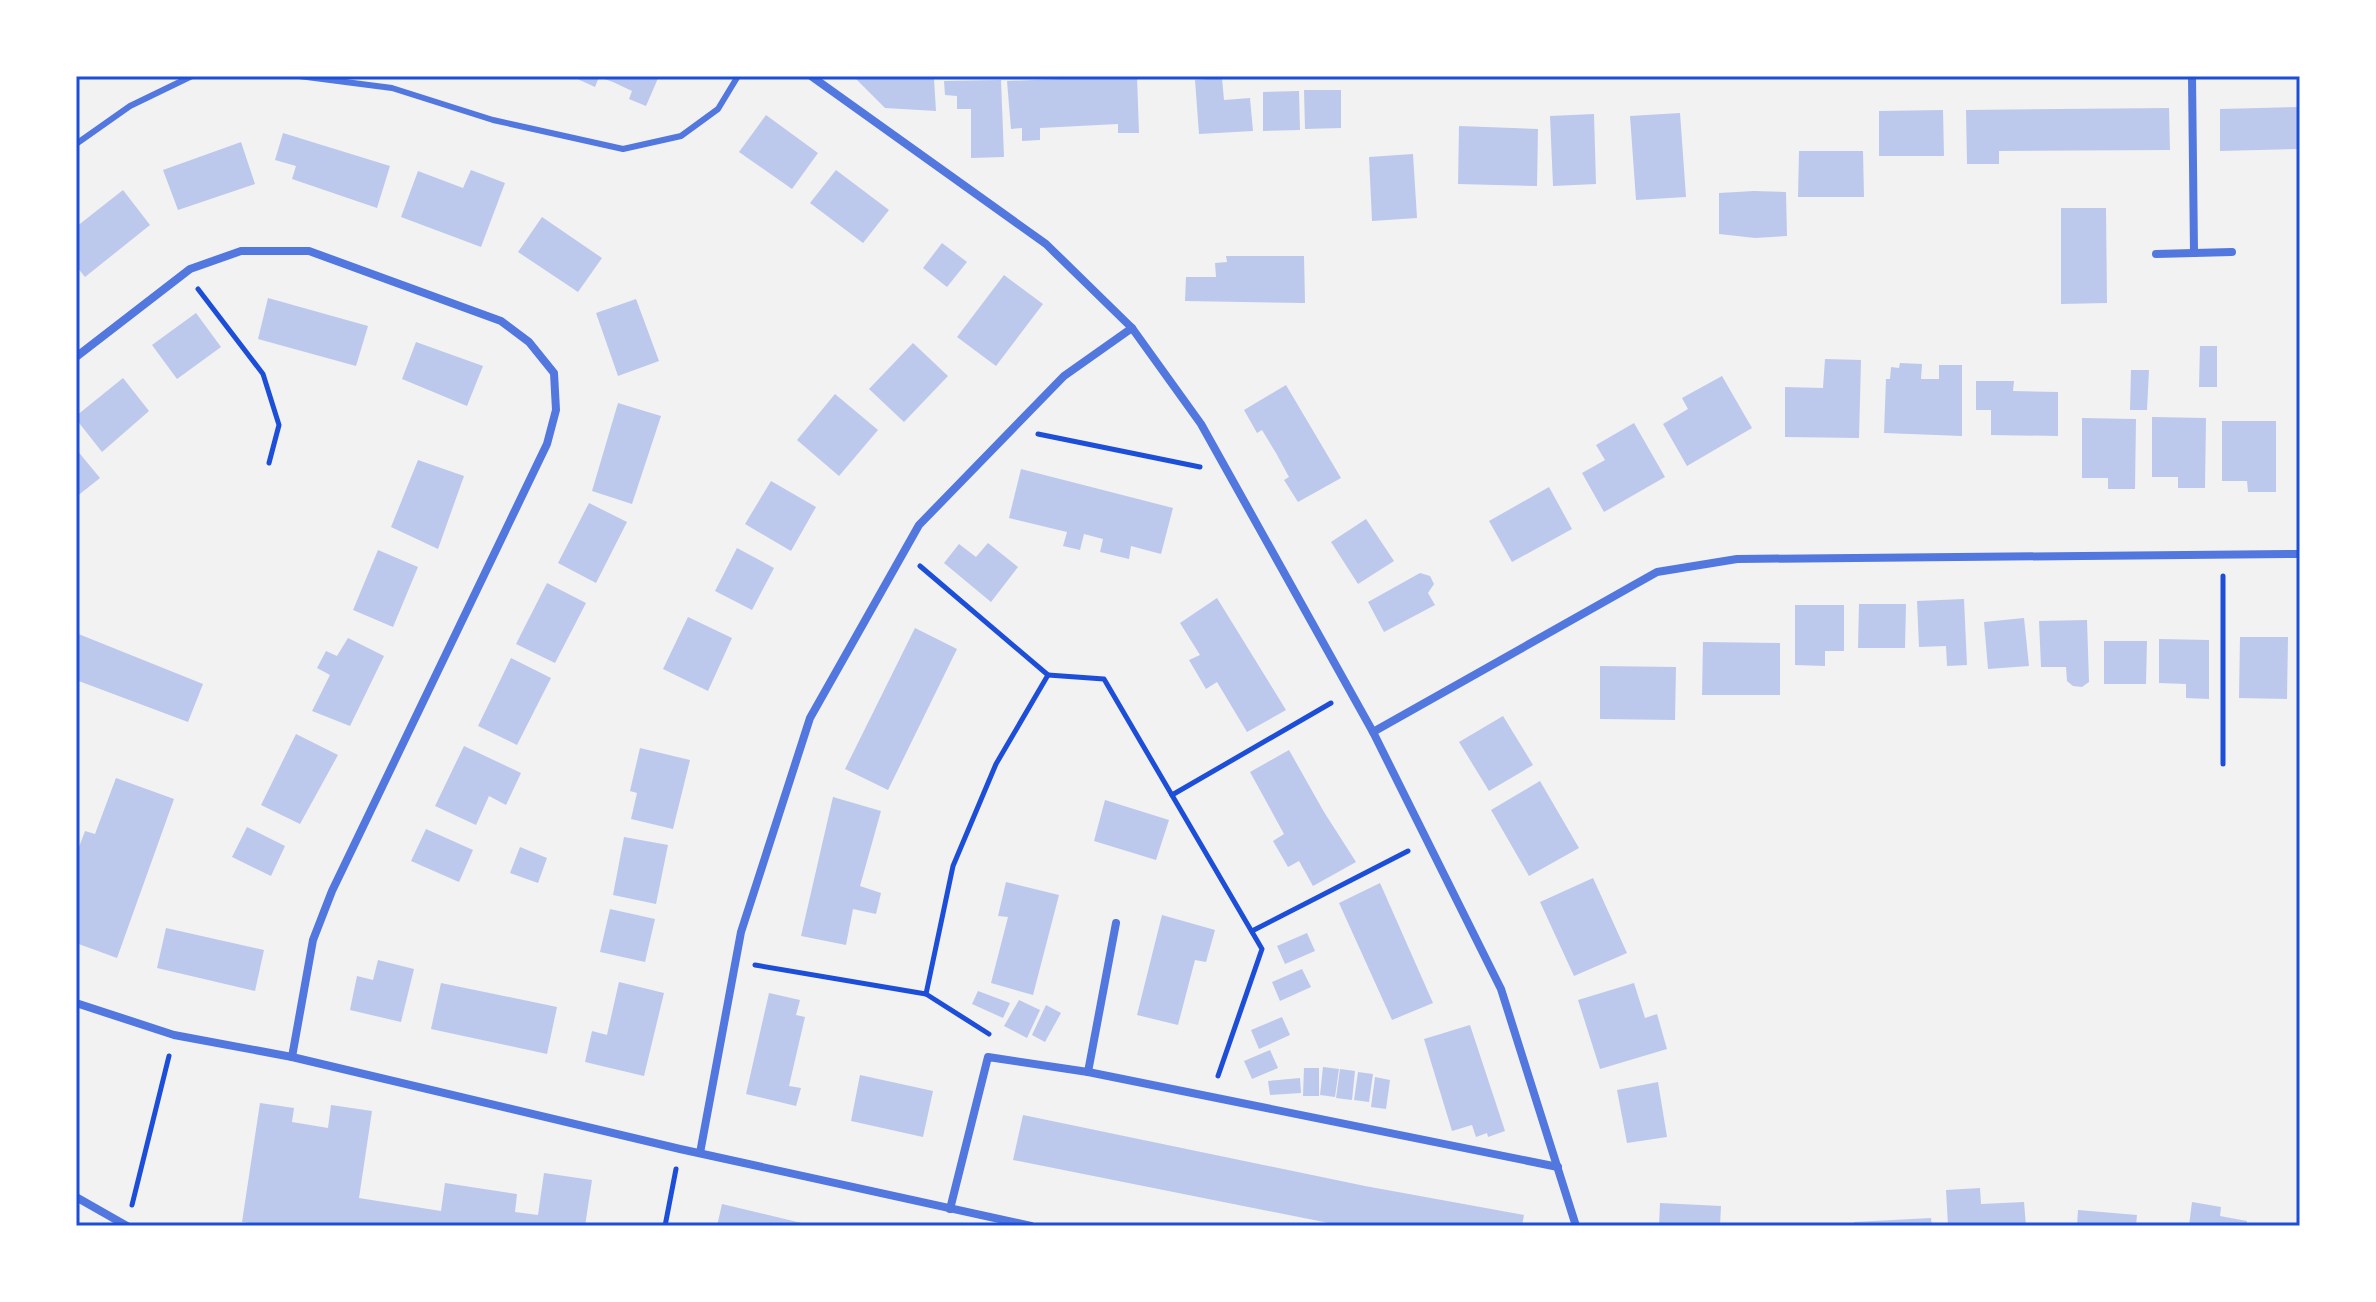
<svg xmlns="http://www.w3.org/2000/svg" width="2376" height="1302" font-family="Arial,sans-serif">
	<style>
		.building { fill: #bdc9ec }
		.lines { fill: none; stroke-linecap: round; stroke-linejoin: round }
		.path { stroke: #1d4ed8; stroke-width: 5 }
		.service { stroke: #5277de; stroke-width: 6 }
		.minor { stroke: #5277de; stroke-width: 8 }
		.neatline { fill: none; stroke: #1d4ed8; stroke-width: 3 }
	</style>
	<rect width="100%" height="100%" fill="#f2f2f2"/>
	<!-- building -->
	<g class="building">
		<polygon points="571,76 659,76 646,106 629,99 632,91 613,82 599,77 595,87"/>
		<polygon points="1137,76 1139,133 1118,133 1118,124 1040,128 1040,140 1022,141 1022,128 1011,129 1007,81"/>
		<polygon points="1222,78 1224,100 1250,98 1253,131 1199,134 1195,80"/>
		<polygon points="856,79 934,79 936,111 885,108"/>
		<polygon points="1001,80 1004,157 971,158 971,109 957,109 957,96 945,95 944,81"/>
		<polygon points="1304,90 1341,90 1341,128 1305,129"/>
		<polygon points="1299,91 1300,130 1263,131 1263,92"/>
		<polygon points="2300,107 2300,149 2220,151 2220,109"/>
		<polygon points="2169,108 2170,150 1999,151 1999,164 1967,164 1966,110"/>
		<polygon points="1943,110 1944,156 1879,156 1879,111"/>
		<polygon points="1680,113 1686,197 1636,200 1630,116"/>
		<polygon points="1594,114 1596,184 1553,186 1550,116"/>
		<polygon points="766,115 818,153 792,189 739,152"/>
		<polygon points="1459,126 1538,129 1537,186 1458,184"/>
		<polygon points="283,133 390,166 377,208 292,179 296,166 275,160"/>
		<polygon points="241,142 255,184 178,210 163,170"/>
		<polygon points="1799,151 1863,151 1864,197 1798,197"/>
		<polygon points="1413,154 1417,218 1372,221 1369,157"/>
		<polygon points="471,170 505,183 481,247 401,217 418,171 463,188"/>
		<polygon points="836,170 889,210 863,243 810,203"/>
		<polygon points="123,190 150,225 85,277 76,266 76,227"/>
		<polygon points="1754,191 1786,192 1787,236 1755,238 1719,234 1719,193"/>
		<polygon points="2061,208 2106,208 2107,303 2061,304"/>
		<polygon points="542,217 602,258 578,292 518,252"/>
		<polygon points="942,243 967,262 947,287 923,268"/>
		<polygon points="1226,256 1304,256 1305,303 1185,301 1186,277 1216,277 1215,263 1227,262"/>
		<polygon points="1004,275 1043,304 996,366 957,337"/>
		<polygon points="268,298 368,326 356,366 258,339"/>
		<polygon points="636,299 659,361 618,376 596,313"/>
		<polygon points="196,313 221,347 177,379 152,345"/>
		<polygon points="416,342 483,366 467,406 402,379"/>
		<polygon points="913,343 948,376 904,422 869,389"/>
		<polygon points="2200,346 2217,346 2217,387 2199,387"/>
		<polygon points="1825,359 1861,360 1859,438 1785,437 1785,387 1823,388"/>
		<polygon points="1900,363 1922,364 1921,379 1939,379 1939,365 1962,365 1962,436 1884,433 1886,379 1890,379 1891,367 1899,368"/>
		<polygon points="2131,370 2149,370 2147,410 2130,410"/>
		<polygon points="1722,376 1752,428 1687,466 1663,424 1688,409 1682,398"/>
		<polygon points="123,378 149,411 102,452 76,419 76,416"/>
		<polygon points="1976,381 2014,381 2013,391 2058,392 2058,436 1991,435 1991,410 1976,410"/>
		<polygon points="1286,385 1341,478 1298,502 1284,480 1289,477 1276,453 1262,430 1257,433 1244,410"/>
		<polygon points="835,394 878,430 839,476 797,440"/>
		<polygon points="618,403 661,416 632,504 592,491"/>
		<polygon points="2152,417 2206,418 2205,488 2178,488 2178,477 2152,477"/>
		<polygon points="2082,418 2136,419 2135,489 2108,489 2108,478 2082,478"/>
		<polygon points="2222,421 2276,421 2276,492 2248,492 2247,481 2222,481"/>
		<polygon points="1634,423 1665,477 1604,512 1582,473 1605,460 1596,445"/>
		<polygon points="76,449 100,478 76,497"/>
		<polygon points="418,460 464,476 438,549 391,527"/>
		<polygon points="1021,469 1173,508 1161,554 1131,546 1129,559 1100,552 1103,539 1084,534 1080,550 1063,546 1067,532 1009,518"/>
		<polygon points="771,481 816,507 791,551 745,524"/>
		<polygon points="1549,487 1572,529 1512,562 1489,521"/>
		<polygon points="589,503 627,522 596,583 558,563"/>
		<polygon points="1366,519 1394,561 1358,584 1331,542"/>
		<polygon points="988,543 1018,567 991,602 944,563 959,544 976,557"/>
		<polygon points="737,548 774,568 752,610 715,591"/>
		<polygon points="378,550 418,567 393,627 353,610"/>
		<polygon points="1420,573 1430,576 1434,584 1428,593 1435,605 1384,632 1368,602"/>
		<polygon points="547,583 586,603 555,663 516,644"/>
		<polygon points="1217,598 1286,710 1247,732 1217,682 1206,689 1189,660 1200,655 1180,623"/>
		<polygon points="1964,599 1967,665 1947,666 1946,646 1919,647 1917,601"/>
		<polygon points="1859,604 1906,604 1905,648 1858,648"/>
		<polygon points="1795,605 1844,605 1844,651 1825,651 1825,666 1795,665"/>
		<polygon points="688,617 732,638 708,691 663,669"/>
		<polygon points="2024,618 2029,666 1988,669 1984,622"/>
		<polygon points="2087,620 2089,682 2082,687 2073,686 2067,681 2066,667 2041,667 2039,621"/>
		<polygon points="915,628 957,649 888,790 845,769"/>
		<polygon points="76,633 203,684 188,722 76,680"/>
		<polygon points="2240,637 2288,637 2287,699 2239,698"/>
		<polygon points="348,638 384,656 350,726 312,711 330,675 317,668 326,651 337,656"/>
		<polygon points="2159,639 2209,640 2209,699 2186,698 2186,684 2159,683"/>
		<polygon points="2104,641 2147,641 2146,684 2104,684"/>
		<polygon points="1703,642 1780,643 1780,695 1702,695"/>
		<polygon points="511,658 551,678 517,745 478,726"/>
		<polygon points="1600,666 1676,667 1675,720 1600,719"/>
		<polygon points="1503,716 1533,765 1489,791 1459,742"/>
		<polygon points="296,734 338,755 300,824 261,805"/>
		<polygon points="464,746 521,773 506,805 489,796 476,825 435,806"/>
		<polygon points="640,748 690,760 673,829 631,819 637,793 630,791"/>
		<polygon points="1289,750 1324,812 1356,862 1313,886 1299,861 1288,867 1273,841 1284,834 1250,772"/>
		<polygon points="116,778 174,799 117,958 76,943 76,855 85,831 95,834"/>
		<polygon points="1540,781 1579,848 1529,876 1491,810"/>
		<polygon points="833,797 881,811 860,886 881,893 876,914 853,909 846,945 801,936"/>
		<polygon points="1105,800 1169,820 1156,860 1094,841"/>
		<polygon points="247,827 285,846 271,876 232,857"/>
		<polygon points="426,829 473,850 459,882 411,861"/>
		<polygon points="624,837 668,845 656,904 613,895"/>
		<polygon points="520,847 547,858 538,883 510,873"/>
		<polygon points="1593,878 1627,953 1574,976 1540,902"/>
		<polygon points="1006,882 1059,895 1033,995 991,983 1008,917 998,916"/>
		<polygon points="1380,883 1433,1003 1392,1020 1339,903"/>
		<polygon points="610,909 655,919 645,962 600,952"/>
		<polygon points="1162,915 1215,930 1206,962 1195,960 1178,1025 1137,1015"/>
		<polygon points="166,928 264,950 255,991 157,968"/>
		<polygon points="1307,933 1315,951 1285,964 1277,946"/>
		<polygon points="378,960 414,969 401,1022 350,1010 357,976 373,980"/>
		<polygon points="1302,969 1311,987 1280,1001 1272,982"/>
		<polygon points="619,982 664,993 644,1076 585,1062 592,1031 607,1035"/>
		<polygon points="441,983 557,1007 547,1054 431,1029"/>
		<polygon points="1634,983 1645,1018 1657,1014 1667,1049 1600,1069 1578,1000"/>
		<polygon points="978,991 1010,1003 1003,1018 972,1004"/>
		<polygon points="769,993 800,1000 796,1015 805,1017 789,1086 801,1088 796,1106 746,1094"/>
		<polygon points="1019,1000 1040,1010 1027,1038 1004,1026"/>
		<polygon points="1046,1005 1061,1013 1045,1042 1032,1035"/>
		<polygon points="1282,1017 1290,1035 1259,1049 1251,1030"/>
		<polygon points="1470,1025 1505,1131 1488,1137 1487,1133 1476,1137 1472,1125 1452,1131 1424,1039"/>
		<polygon points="1270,1050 1278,1068 1252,1079 1244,1061"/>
		<polygon points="1323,1067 1339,1069 1335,1097 1320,1095"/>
		<polygon points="1304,1068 1319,1068 1319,1096 1303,1096"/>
		<polygon points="1340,1069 1355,1071 1352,1100 1336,1098"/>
		<polygon points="1358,1072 1373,1074 1369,1102 1354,1100"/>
		<polygon points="860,1075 933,1091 923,1137 851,1121"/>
		<polygon points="1375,1077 1390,1080 1386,1109 1371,1107"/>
		<polygon points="1300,1078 1301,1093 1270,1095 1268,1081"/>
		<polygon points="1658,1082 1667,1137 1627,1143 1617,1090"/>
		<polygon points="260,1103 294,1108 292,1122 328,1128 331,1105 372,1111 359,1198 441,1211 445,1183 517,1194 515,1212 538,1215 544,1173 592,1180 585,1226 269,1226 242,1222"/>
		<polygon points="1023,1115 1365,1186 1524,1215 1522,1226 1344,1226 1013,1160"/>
		<polygon points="1980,1188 1981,1204 2024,1202 2026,1226 1948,1226 1946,1190"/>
		<polygon points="2192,1202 2221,1207 2220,1216 2247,1221 2246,1226 2189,1226"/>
		<polygon points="1660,1203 1721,1206 1720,1226 1659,1226"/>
		<polygon points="722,1204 810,1225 810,1226 717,1226"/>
		<polygon points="2078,1210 2137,1215 2136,1226 2077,1226"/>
		<polygon points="1931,1218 1932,1226 1854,1226 1854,1222"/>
	</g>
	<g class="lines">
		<!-- path -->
		<g class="path">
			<polyline points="198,289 263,374 279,425 269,463"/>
			<polyline points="1038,434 1200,467"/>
			<polyline points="2223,576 2223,764"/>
			<polyline points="1048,675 1104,679 1262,949 1218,1076"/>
			<polyline points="1172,795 1331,703"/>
			<polyline points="1252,931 1408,851"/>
			<polyline points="755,965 926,994 953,866 996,764 1048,675 920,566"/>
			<polyline points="926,994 989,1034"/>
			<polyline points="132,1205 169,1056"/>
			<polyline points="665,1226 676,1169"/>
		</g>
		<!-- service -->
		<g class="service">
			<polyline points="299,76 392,88 493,120 623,149 681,136 718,109 738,76"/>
			<polyline points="76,144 130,106 192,76"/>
		</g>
		<!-- minor -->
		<g class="minor">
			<polyline points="811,76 1046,244 1132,328 1201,424 1373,732 1501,989 1576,1226"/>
			<polyline points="2192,76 2194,253"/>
			<polyline points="2156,254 2232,252"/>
			<polyline points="76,357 190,269 241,251 309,251 501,321 529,342 554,373 556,410 547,444 332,891 313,940 292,1057"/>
			<polyline points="1373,732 1657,572 1737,559 2300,554"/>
			<polyline points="76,1003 174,1035 292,1057 680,1149 1031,1226"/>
			<polyline points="1088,1072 1116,923"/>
			<polyline points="700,1153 741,932 810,718 919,525 1064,376 1132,328"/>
			<polyline points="76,1197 127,1226"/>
			<polyline points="950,1209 988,1057 1088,1072 1558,1167"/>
		</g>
	</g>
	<!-- border -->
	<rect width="2376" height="1302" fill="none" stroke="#ffffff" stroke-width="156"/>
	<rect x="78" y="78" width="2220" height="1146" class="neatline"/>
</svg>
